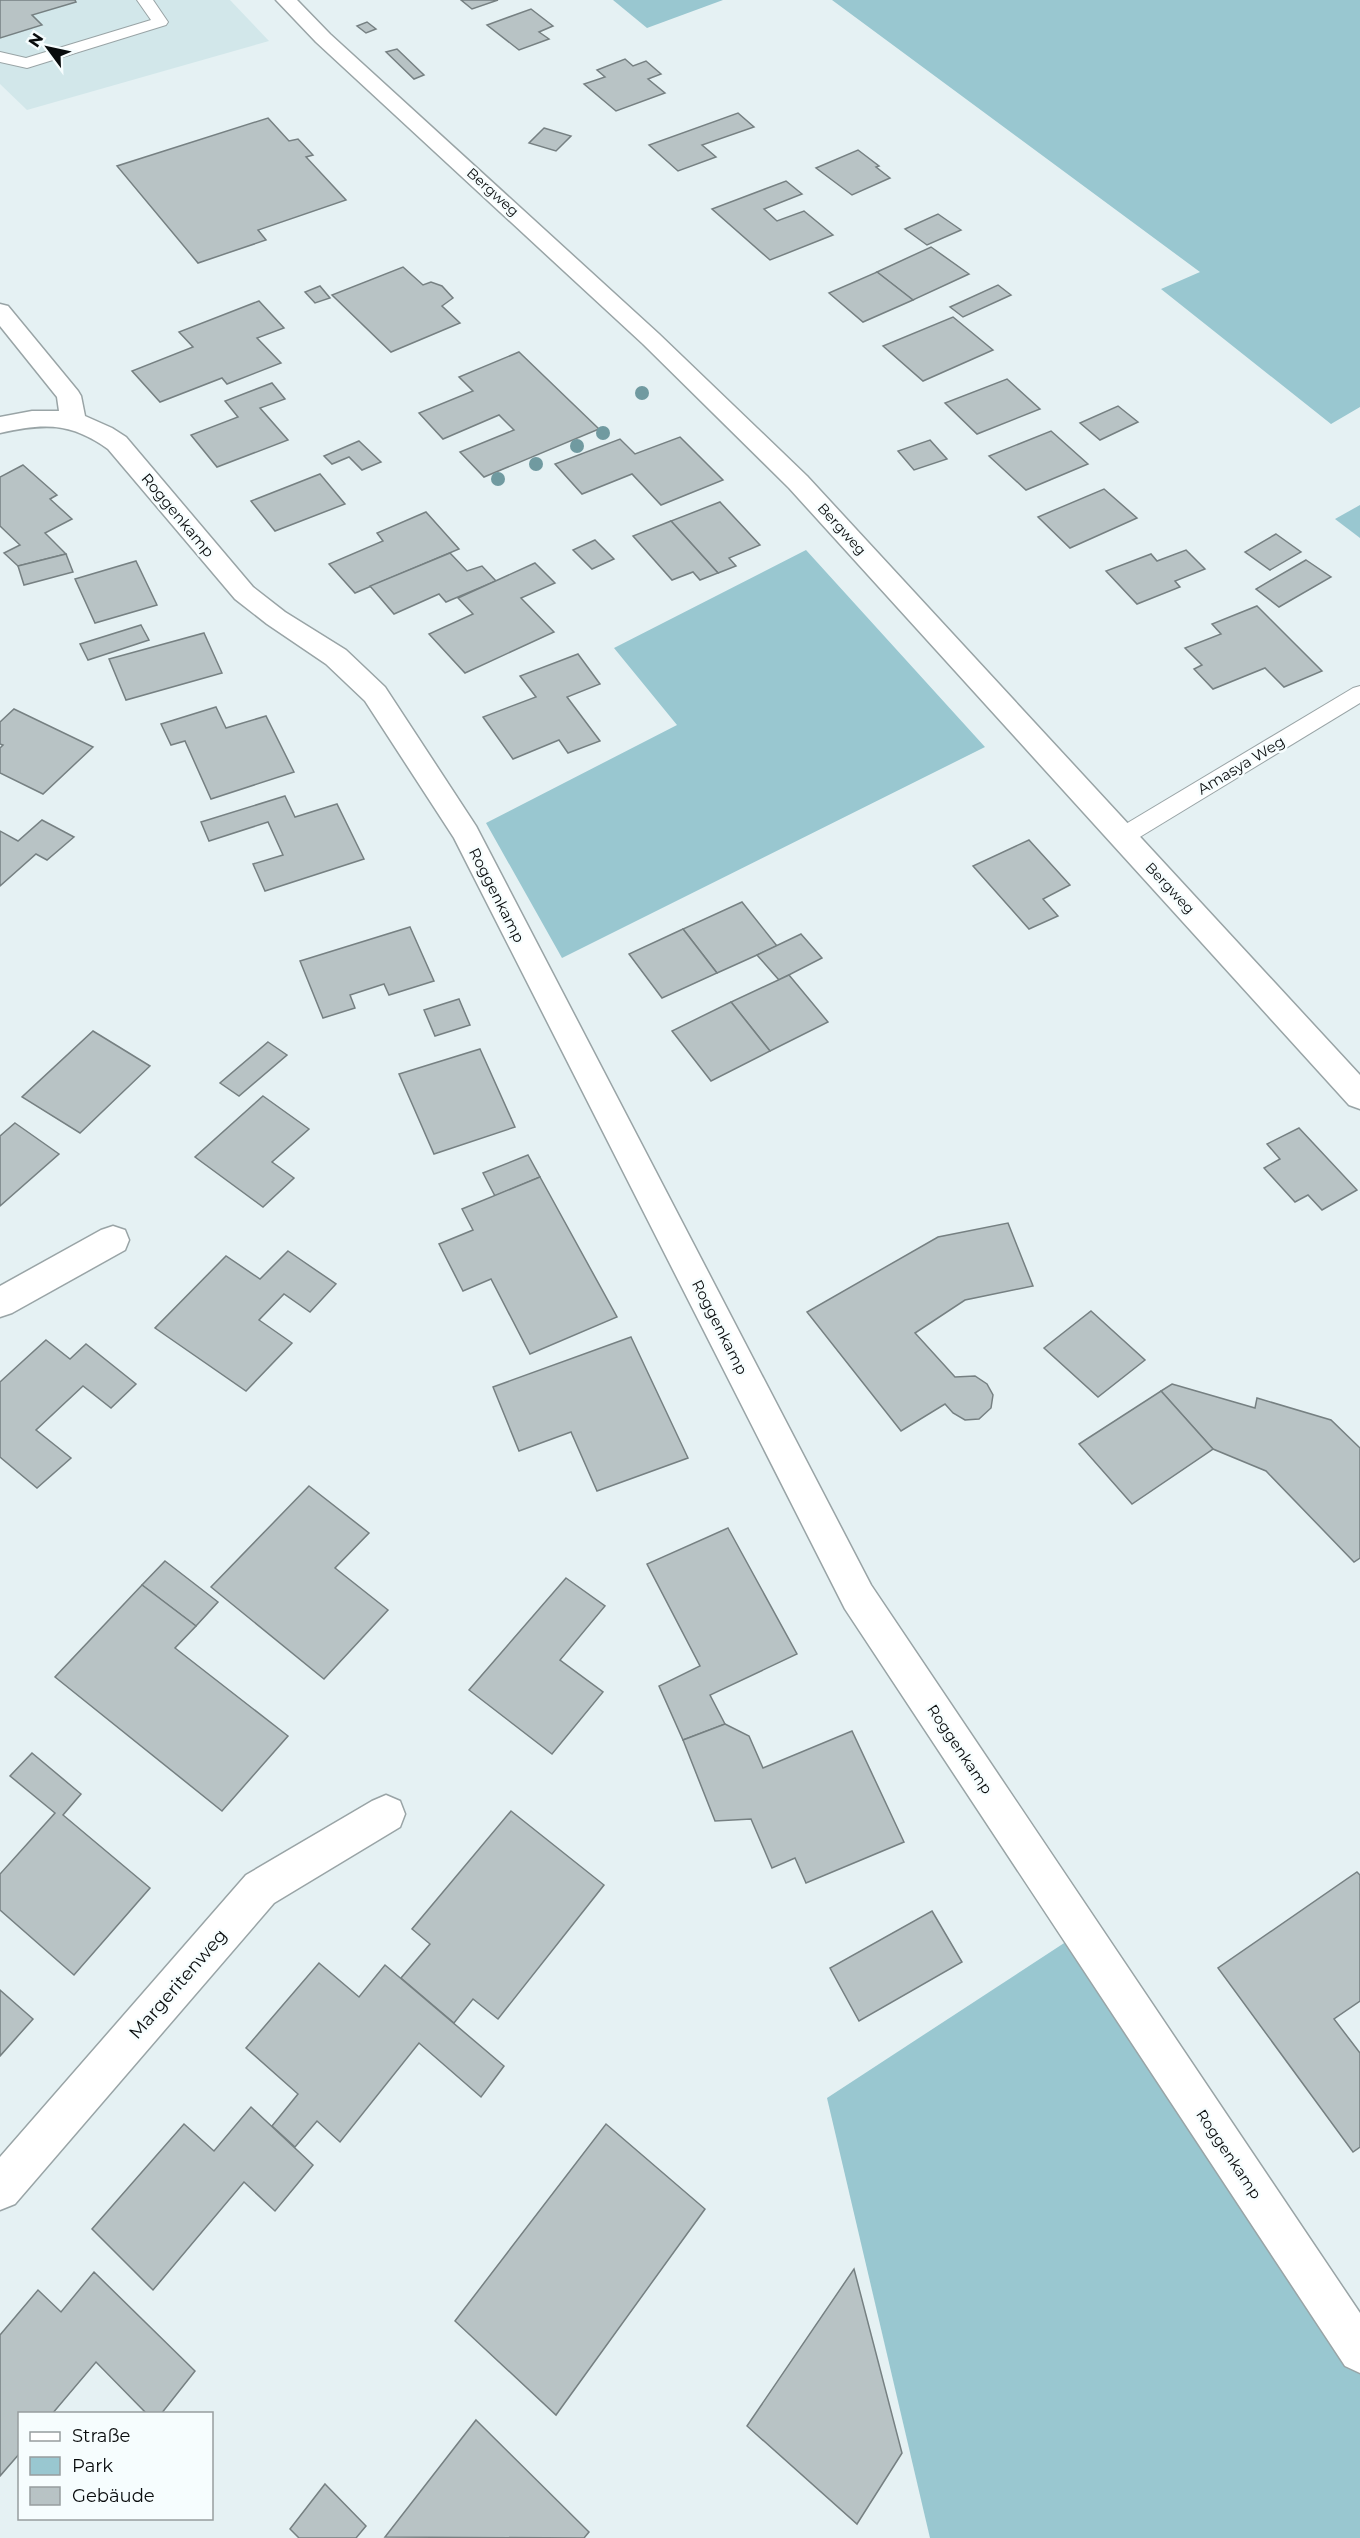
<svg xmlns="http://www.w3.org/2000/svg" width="1360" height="2538" font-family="Montserrat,sans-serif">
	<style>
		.built { fill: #d2e7ea }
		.green { fill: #99c7d0 }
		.building { fill: #b8c3c5; stroke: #768082; stroke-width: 1.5 }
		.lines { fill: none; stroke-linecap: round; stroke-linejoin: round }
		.service-casing { stroke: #99a4a6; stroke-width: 2 }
		.minor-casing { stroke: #99a4a6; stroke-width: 3 }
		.secondary-casing { stroke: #99a4a6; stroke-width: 3 }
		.service { fill: #fff; fill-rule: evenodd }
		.minor { fill: #fff; fill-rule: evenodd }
		.secondary { fill: #fff; fill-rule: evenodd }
		.tree { fill: #709aa0 }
		.labels { text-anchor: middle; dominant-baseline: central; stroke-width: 5; stroke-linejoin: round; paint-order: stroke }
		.far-street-label { font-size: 14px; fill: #090c0d; stroke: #f6fdfe }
		.street-label { font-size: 15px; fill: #090c0d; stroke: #f6fdfe }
		.near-street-label { font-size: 18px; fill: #090c0d; stroke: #f6fdfe }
	</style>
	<rect width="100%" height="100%" fill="#e5f1f3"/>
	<!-- built -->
	<polygon class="built" points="0,0 230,0 269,41 27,110 0,84"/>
	<!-- green -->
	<g class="green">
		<polygon points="613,0 723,0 647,28"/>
		<polygon points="832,0 1360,0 1360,407 1331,424 1161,289 1200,272"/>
		<polygon points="1360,505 1360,538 1335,519"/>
		<polygon points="806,550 985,747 562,958 486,823 677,725 614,648"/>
		<polygon points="1081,1932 1360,2351 1360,2538 930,2538 827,2098"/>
	</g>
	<!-- building -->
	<g class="building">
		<polygon points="0,0 75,0 76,2 32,15 42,25 0,38"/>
		<polygon points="461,0 498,0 472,9"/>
		<polygon points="531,9 553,26 539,32 549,39 519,50 487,25"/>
		<polygon points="367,22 376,29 366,33 357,26"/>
		<polygon points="397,49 424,75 414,79 386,52"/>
		<polygon points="625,59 633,66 646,61 661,74 648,79 665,93 616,111 584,84 605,77 597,70"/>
		<polygon points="738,113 754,127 702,145 716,157 678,171 649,145"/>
		<polygon points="268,118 289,141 298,139 313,155 306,157 346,200 258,230 266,240 198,263 117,166"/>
		<polygon points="544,128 571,136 556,151 529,143"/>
		<polygon points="858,150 879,166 876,167 890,178 852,195 816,168"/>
		<polygon points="786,181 802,194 764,209 777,221 804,211 833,235 770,260 712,209"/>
		<polygon points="938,214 961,230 927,245 905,229"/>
		<polygon points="931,247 969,274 913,300 877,272"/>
		<polygon points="403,267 423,285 431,282 442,286 453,298 442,306 460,323 391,352 332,295"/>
		<polygon points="877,272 913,300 863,322 829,293"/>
		<polygon points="998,285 1011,295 963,317 950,307"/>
		<polygon points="320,286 330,298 315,303 305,292"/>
		<polygon points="259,301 284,328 257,338 281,363 227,384 222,378 160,402 132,371 193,347 179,332"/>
		<polygon points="953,317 993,350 923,381 883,346"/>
		<polygon points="519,352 599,429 484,477 460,452 514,430 499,415 443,439 419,413 473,391 459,377"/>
		<polygon points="1007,379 1040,409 977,434 945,403"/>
		<polygon points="272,383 285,399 260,408 288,440 217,467 191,435 238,417 225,401"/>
		<polygon points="1118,406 1138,422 1100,440 1080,423"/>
		<polygon points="1051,431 1088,464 1026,490 989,456"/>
		<polygon points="680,437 723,480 661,505 632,474 582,494 555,464 620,439 635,454"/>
		<polygon points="930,440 947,459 914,470 898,451"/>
		<polygon points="359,441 381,462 362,470 349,457 332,464 324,456"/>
		<polygon points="23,465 57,495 50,499 72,519 45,533 66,554 18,566 4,553 20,545 0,526 0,477"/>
		<polygon points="320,474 345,504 275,531 251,501"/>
		<polygon points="1104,489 1137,518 1070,548 1038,517"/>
		<polygon points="720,502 760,545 729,558 736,566 718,573 671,521"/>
		<polygon points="426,512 459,549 355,593 329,564 383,541 377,533"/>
		<polygon points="671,521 718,573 700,580 693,572 672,580 633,536"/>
		<polygon points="1276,534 1301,552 1270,570 1245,552"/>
		<polygon points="595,540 614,559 592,569 573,550"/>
		<polygon points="1186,550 1205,569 1175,581 1180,587 1137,604 1106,571 1151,554 1157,561"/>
		<polygon points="450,553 467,571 482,566 496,581 446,602 439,594 394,614 370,586"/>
		<polygon points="66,554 73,572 24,585 18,566"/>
		<polygon points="1306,560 1331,577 1279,607 1256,589"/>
		<polygon points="136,561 157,605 95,623 75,579"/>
		<polygon points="535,563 555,583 521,598 554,632 465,673 429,634 473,614 458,598"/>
		<polygon points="1257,606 1322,671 1284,687 1265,668 1213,689 1194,669 1202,665 1185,648 1221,634 1212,624"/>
		<polygon points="141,625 149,640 88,660 80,644"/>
		<polygon points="204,633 222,673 126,700 109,659"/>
		<polygon points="578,654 600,684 567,697 600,741 568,753 559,740 513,759 483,717 536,697 520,676"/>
		<polygon points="216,707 226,728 266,716 294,772 211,799 185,741 171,745 161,724"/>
		<polygon points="14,709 93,747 43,794 0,773 0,748 3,745 0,744 0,722"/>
		<polygon points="285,796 295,817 337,804 364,859 265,891 253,864 283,855 268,822 209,841 201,822"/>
		<polygon points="42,820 74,837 47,860 36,854 0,886 0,831 18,841"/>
		<polygon points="1029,840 1070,885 1043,899 1058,916 1029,929 973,866"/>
		<polygon points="742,902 777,946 717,973 683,929"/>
		<polygon points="410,927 434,981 389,995 384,984 350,995 355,1008 323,1018 300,961"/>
		<polygon points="683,929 717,973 662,998 629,954"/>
		<polygon points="801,934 822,958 779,980 757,955"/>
		<polygon points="789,975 828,1022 770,1051 731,1002"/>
		<polygon points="459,999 470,1025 435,1036 424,1010"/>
		<polygon points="731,1002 770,1051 711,1081 672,1031"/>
		<polygon points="93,1031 150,1066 80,1133 22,1097"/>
		<polygon points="268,1042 287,1055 239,1096 220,1083"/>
		<polygon points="480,1049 515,1127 434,1154 399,1074"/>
		<polygon points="263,1096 309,1129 272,1162 294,1178 263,1207 195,1157"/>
		<polygon points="15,1123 59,1154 0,1206 0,1136"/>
		<polygon points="1299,1128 1357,1190 1322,1210 1308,1195 1295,1202 1264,1168 1280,1159 1267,1144"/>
		<polygon points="528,1155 540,1177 495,1196 483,1173"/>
		<polygon points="540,1177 617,1317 530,1354 491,1279 463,1291 439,1244 473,1230 462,1209"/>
		<polygon points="1008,1223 1033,1286 965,1300 915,1333 955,1377 975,1376 987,1384 993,1395 991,1408 979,1419 965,1420 953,1413 945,1404 901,1431 807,1312 938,1237"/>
		<polygon points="288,1251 336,1284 310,1312 284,1294 259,1320 292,1343 246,1391 155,1328 226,1256 260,1279"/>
		<polygon points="1091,1311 1145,1360 1098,1397 1044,1348"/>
		<polygon points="631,1337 688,1458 597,1491 571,1432 519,1451 493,1387"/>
		<polygon points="46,1340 70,1359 86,1344 136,1384 111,1408 83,1386 36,1430 71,1458 37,1488 0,1457 0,1382"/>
		<polygon points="1172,1384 1255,1408 1257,1398 1331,1420 1360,1448 1360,1558 1354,1562 1266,1471 1213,1449 1161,1391"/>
		<polygon points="1161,1391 1213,1449 1132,1504 1079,1444"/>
		<polygon points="309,1486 369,1533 335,1568 388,1610 324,1679 211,1587"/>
		<polygon points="728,1528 797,1654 710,1695 725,1724 683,1740 659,1686 700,1666 647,1564"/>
		<polygon points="165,1561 218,1602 196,1626 142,1585"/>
		<polygon points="566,1578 605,1606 560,1660 603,1692 552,1754 469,1690"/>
		<polygon points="142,1585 196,1626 175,1648 288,1736 222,1811 55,1677"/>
		<polygon points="725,1724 749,1736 763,1768 852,1731 904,1842 806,1883 795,1858 772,1868 751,1819 715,1821 683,1740"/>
		<polygon points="32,1753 81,1794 63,1815 150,1888 74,1975 0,1910 0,1874 55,1813 10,1776"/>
		<polygon points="511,1811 604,1885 498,2019 473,1999 454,2023 401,1978 430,1944 412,1929"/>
		<polygon points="1357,1872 1360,1875 1360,2001 1334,2019 1360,2053 1360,2147 1353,2152 1218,1968"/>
		<polygon points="932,1911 962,1962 859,2021 830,1968"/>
		<polygon points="319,1963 359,1997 385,1965 504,2066 481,2097 419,2043 340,2142 317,2121 295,2147 272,2126 298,2094 246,2048"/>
		<polygon points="0,1990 33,2019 0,2056"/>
		<polygon points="251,2107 313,2165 275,2211 244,2182 153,2290 92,2229 184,2124 214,2151"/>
		<polygon points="606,2124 705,2209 556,2415 455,2321"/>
		<polygon points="854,2269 902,2453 857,2524 747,2426"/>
		<polygon points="94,2272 195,2371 161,2414 147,2414 96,2362 52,2414 20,2414 20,2453 0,2476 0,2335 38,2290 61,2312"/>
		<polygon points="476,2420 589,2532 584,2538 385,2537"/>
		<polygon points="325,2484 366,2526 356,2538 299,2538 290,2529"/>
	</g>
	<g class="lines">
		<!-- service casing -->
		<g class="service-casing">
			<g id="service">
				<polygon points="137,0 153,0 168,22 166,25 27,68 0,62 0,52 26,58 151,20"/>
				<polygon points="1360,686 1360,703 1130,843 1122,845 1114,843 1111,837 1114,831 1353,688"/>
			</g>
		</g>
		<!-- minor casing -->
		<g class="minor-casing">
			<g id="minor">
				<path d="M0 304 8 306 78 391 81 396 85 416 112 428 126 437 253 587 285 612 346 650 385 687 476 826 871 1585 1360 2313V2373L1345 2366 845 1609 454 838 365 701 326 664 267 624 235 599 108 449C70 422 44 423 0 433V417L32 411H59L57 397 0 326Z"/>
				<polygon points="113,1226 125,1230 129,1240 125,1250 12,1313 0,1317 0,1286 101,1230"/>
				<polygon points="386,1795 400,1801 405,1814 400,1827 274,1903 15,2204 0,2210 0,2157 246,1875 372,1801"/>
			</g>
		</g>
		<!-- secondary casing -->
		<g class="secondary-casing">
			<polygon id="secondary" points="276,0 297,0 330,34 659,334 807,476 1360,1075 1360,1109 1349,1105 789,488 643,344 316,42"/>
		</g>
		<!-- service -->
		<use href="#service" class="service"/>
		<!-- minor -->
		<use href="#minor" class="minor"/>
		<!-- secondary -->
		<use href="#secondary" class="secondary"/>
	</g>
	<!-- trees -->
	<g class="tree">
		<circle cx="642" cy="393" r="7"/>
		<circle cx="603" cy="433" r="7"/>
		<circle cx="577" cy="446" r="7"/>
		<circle cx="536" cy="464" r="7"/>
		<circle cx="498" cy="479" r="7"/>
	</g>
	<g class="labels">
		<!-- far-street labels -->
		<g class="far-street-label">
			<text transform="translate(493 192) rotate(42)">Bergweg</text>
			<text transform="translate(842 529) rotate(48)">Bergweg</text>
			<text transform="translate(1170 888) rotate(47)">Bergweg</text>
		</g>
		<!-- street labels -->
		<g class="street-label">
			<text transform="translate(178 515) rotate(50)">Roggenkamp</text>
			<text transform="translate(1241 765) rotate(-31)">Amasya Weg</text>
			<text transform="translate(497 895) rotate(63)">Roggenkamp</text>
			<text transform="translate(720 1327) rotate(63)">Roggenkamp</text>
			<text transform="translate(960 1749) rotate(56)">Roggenkamp</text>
			<text transform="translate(1229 2154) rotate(56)">Roggenkamp</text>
		</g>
		<!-- near-street labels -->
		<g class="near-street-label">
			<text transform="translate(178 1984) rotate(-49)">Margeritenweg</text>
		</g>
	</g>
	<!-- legend -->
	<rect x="18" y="2412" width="195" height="108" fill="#f6fdfe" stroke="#979d9e" stroke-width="1.5"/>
	<rect x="30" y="2432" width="30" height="9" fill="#ffffff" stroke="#979d9e" stroke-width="1.5"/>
	<text x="72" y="2442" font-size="18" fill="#090c0d">Straße</text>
	<rect x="30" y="2457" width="30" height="18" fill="#99c7d0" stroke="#979d9e" stroke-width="1.5"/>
	<text x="72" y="2472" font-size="18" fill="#090c0d">Park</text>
	<rect x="30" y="2487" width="30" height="18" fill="#b8c3c5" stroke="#979d9e" stroke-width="1.5"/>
	<text x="72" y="2502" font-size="18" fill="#090c0d">Gebäude</text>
	<!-- north arrow -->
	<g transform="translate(48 48) rotate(303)" stroke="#f6fdfe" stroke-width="4.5" paint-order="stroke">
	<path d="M0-4.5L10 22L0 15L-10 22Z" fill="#090c0d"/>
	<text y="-9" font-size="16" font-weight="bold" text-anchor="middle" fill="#090c0d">N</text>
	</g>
</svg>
